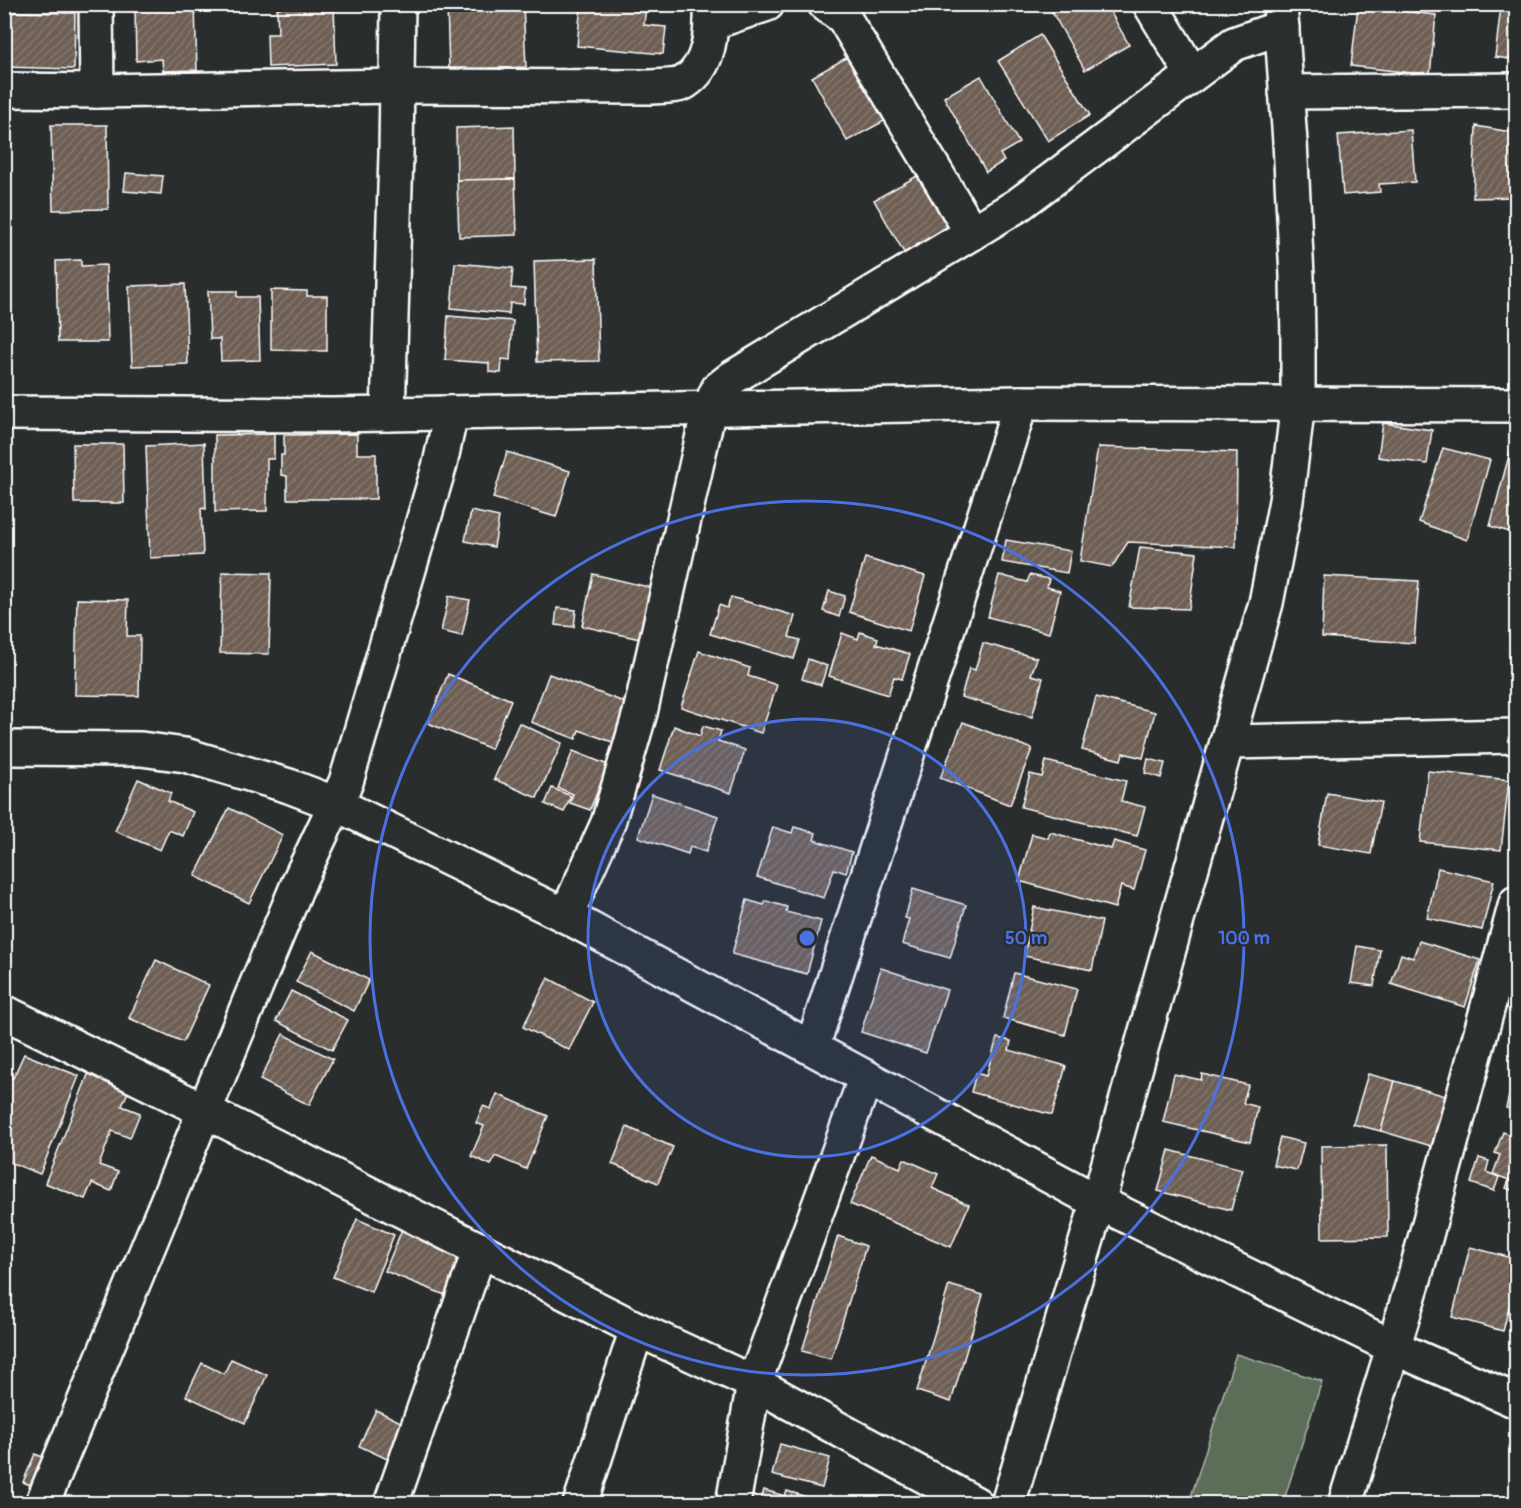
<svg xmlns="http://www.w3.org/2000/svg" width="1521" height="1508" font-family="Pangolin,sans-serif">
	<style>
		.pitch { fill: #5b6e58; stroke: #adb6ac; stroke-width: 1.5 }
		.building { fill: url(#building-hatch); stroke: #fff; stroke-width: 1.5 }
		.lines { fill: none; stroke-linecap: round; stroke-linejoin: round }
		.street-casing { stroke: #fff; stroke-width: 38 }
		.secondary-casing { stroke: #fff; stroke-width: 38 }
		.street { stroke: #2a2d2e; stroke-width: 33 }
		.secondary { stroke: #2a2d2e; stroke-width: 33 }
		.ring { fill: none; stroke: #4a71e0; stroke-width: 3 }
		.centre { fill: #4a71e0; stroke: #2a2d2e; stroke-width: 3 }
		.ring-label { font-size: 18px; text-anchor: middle; font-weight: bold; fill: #4a71e0; stroke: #2a2d2e; stroke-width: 4.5; stroke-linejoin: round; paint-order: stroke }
	</style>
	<defs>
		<pattern id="building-hatch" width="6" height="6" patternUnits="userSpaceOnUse" patternTransform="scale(1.5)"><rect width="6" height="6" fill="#6e5f54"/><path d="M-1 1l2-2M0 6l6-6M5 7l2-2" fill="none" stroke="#84776e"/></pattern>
	</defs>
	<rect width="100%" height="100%" fill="#2a2d2e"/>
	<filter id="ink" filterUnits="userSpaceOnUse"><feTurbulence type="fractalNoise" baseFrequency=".0167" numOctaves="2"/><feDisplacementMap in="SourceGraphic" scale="12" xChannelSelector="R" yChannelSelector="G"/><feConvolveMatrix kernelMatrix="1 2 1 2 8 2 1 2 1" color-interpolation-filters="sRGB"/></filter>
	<g filter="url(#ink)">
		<!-- pitch -->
		<polygon class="pitch" points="1236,1354 1322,1381 1283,1503 1189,1503"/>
		<!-- building -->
		<g class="building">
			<polygon points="447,4 523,4 526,67 449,70"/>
			<polygon points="581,4 646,5 644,25 666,27 663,54 577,46"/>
			<polygon points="1106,4 1129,45 1085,70 1048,5"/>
			<polygon points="334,6 336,64 268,67 267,34 278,34 277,8"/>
			<polygon points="1358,6 1436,15 1430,75 1351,66"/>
			<polygon points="1501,6 1516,8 1516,60 1495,57"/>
			<polygon points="195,7 197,70 163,71 162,59 136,61 135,9"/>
			<polygon points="4,12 75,13 74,69 4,67"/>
			<polygon points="1040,35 1090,115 1048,141 998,61"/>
			<polygon points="853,54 888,119 847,141 812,77"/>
			<polygon points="981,76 1019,143 1000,154 1004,161 986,172 944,97"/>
			<polygon points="51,125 107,125 108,209 53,210"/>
			<polygon points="514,126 515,179 457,180 456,128"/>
			<polygon points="1476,126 1516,133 1516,197 1473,198"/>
			<polygon points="1411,130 1415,182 1379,184 1380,192 1343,195 1338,135"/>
			<polygon points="926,171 957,228 906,256 874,200"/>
			<polygon points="126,173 163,176 161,194 124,191"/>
			<polygon points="515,179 517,235 459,237 457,180"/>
			<polygon points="596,259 599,361 537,362 534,261"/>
			<polygon points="81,260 81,266 106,265 108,342 58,342 56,261"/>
			<polygon points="455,263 513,268 511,288 525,289 524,304 510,303 509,314 451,308"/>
			<polygon points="185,284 188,364 132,366 129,286"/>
			<polygon points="271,290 307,291 307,296 327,296 327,351 271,350"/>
			<polygon points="208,291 237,291 237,297 258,297 260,360 221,361 220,339 210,339"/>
			<polygon points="448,316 513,321 510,360 502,359 501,373 489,372 489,363 445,360"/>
			<polygon points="1383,423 1432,430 1427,464 1378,457"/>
			<polygon points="274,434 274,459 267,459 267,511 215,512 215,435"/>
			<polygon points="357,434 357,454 376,454 376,499 287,499 287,476 281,475 281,455 284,455 284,435"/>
			<polygon points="204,443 206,509 201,508 203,555 150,558 146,446"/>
			<polygon points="73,444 123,444 124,503 74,503"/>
			<polygon points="1098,447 1237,452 1236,547 1128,542 1112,567 1080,561"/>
			<polygon points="1443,448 1490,460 1467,540 1419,522"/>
			<polygon points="507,452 570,471 556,517 493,498"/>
			<polygon points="1510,452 1516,454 1516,534 1490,526"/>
			<polygon points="471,511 499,517 494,547 465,541"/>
			<polygon points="1006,540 1071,551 1067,573 1002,562"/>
			<polygon points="1140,547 1197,553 1189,609 1129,607"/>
			<polygon points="865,558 925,576 909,631 849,612"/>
			<polygon points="222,572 271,573 269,654 220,653"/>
			<polygon points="593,574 661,590 649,641 582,626"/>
			<polygon points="999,575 1027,582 1030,575 1049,579 1047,587 1060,591 1049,633 988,617"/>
			<polygon points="1324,576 1419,581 1414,643 1322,637"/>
			<polygon points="829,591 845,596 839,617 823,611"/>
			<polygon points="449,596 470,600 462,636 441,631"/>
			<polygon points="731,597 795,616 789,637 800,640 794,659 710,634 719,605 727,608"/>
			<polygon points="77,599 128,600 127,636 140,636 139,696 75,695"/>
			<polygon points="557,608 576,610 574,627 555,625"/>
			<polygon points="860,632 878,638 876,644 910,654 902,679 894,677 888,695 829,676 842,633 858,639"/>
			<polygon points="983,643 1037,658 1031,675 1043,678 1032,717 961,697 969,668 975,670"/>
			<polygon points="699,651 750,668 748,676 777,685 761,733 681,707"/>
			<polygon points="808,659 827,666 821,685 802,679"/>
			<polygon points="448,674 511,700 491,749 428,723"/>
			<polygon points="549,674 629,704 615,743 579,730 576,739 531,722"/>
			<polygon points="1096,697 1155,712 1143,758 1123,753 1121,760 1082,750"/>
			<polygon points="963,722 1032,749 1010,805 940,778"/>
			<polygon points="519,723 562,743 537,798 494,779"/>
			<polygon points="674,726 700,736 703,726 721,731 718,741 745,750 731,793 660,770"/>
			<polygon points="573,751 608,765 590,810 570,803 573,794 558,788"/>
			<polygon points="1148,759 1165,763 1161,778 1145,773"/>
			<polygon points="1046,761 1126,781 1121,801 1145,807 1137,836 1021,807 1030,774 1042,777"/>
			<polygon points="1428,771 1509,780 1501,850 1420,842"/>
			<polygon points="138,779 171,793 168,801 193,812 183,836 169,830 160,850 115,831"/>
			<polygon points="552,788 571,796 564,812 545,804"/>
			<polygon points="1327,793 1381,802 1371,854 1318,845"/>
			<polygon points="652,794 718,816 706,852 690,847 688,854 638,837"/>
			<polygon points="229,808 283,835 249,903 195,876"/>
			<polygon points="773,827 792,833 794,827 816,833 814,840 852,852 846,873 834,869 824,898 757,877"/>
			<polygon points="1050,832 1111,849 1114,841 1145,850 1134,890 1121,886 1115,908 1019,881 1032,834 1048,838"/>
			<polygon points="1438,868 1494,881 1482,930 1427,918"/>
			<polygon points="913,889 966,905 950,958 902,944 909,919 905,918"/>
			<polygon points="747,900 764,905 766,901 787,907 786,912 821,921 807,974 732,954"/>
			<polygon points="1034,907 1102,921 1092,970 1024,956"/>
			<polygon points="1419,941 1480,960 1465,1007 1391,984 1401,954 1413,958"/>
			<polygon points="1357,946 1380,950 1374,986 1351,983"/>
			<polygon points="312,951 369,980 354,1011 296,982"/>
			<polygon points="156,960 209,985 183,1042 129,1018"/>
			<polygon points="881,968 947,990 926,1053 861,1032"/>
			<polygon points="1014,973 1077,989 1065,1035 1003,1018"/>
			<polygon points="548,978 593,1002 569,1050 523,1027"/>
			<polygon points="291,991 348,1020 332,1050 276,1021"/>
			<polygon points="283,1034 333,1059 309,1105 260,1080"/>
			<polygon points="997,1038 1011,1041 1009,1050 1066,1066 1052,1115 971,1092 976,1073 986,1076"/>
			<polygon points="24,1054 79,1076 40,1174 4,1160 4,1075 13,1078"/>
			<polygon points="92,1065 132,1082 122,1106 140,1113 130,1138 112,1131 99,1165 118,1172 111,1191 92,1183 85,1199 45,1183"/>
			<polygon points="1516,1067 1516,1111 1506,1108"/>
			<polygon points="1174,1074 1201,1080 1202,1074 1248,1085 1243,1103 1258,1107 1250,1142 1163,1122"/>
			<polygon points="1368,1074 1395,1081 1381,1131 1353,1124"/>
			<polygon points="1395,1081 1452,1098 1438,1148 1381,1131"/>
			<polygon points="497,1094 548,1116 526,1169 495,1156 491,1165 471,1156 484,1126 476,1123 483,1106 491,1109"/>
			<polygon points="627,1127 673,1147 658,1183 612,1164"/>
			<polygon points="1503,1132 1516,1137 1516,1192 1506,1188 1509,1180 1493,1174 1500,1155 1495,1153"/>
			<polygon points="1280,1137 1304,1143 1297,1170 1273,1165"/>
			<polygon points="1387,1145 1388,1237 1322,1238 1321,1146"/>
			<polygon points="1169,1150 1242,1169 1231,1210 1158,1191"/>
			<polygon points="871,1155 900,1168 904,1159 938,1174 932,1188 969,1205 951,1247 850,1204"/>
			<polygon points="1479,1158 1489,1161 1486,1172 1499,1177 1494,1191 1471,1183"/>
			<polygon points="357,1219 394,1235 371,1292 333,1277"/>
			<polygon points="405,1222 465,1246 445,1295 385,1271"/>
			<polygon points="838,1236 866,1246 831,1359 802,1351"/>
			<polygon points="1470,1247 1516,1259 1516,1280 1503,1331 1452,1317"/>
			<polygon points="949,1285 983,1295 951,1402 917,1391"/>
			<polygon points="231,1359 267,1375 245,1423 186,1396 202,1363 224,1374"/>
			<polygon points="376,1410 413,1428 396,1463 359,1446"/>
			<polygon points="780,1444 830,1458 822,1488 772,1475"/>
			<polygon points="35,1454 57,1463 45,1491 23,1482"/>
			<polygon points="764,1490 785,1496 787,1491 823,1502 823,1504 760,1504"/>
			<polygon points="881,1497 899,1504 878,1504"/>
		</g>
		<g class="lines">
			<!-- street casing -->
			<g class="street-casing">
				<g id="street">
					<polyline points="96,4 97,91"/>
					<polyline points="825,4 844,18 972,233"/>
					<polyline points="1150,4 1192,74"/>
					<polyline points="711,23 767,4"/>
					<path d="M4 90 97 91 397 86 652 87C662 86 678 87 685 82 710 66 712 32 711 4"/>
					<polyline points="1286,92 1516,90"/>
					<polyline points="388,414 396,154 398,4"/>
					<polyline points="1227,742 1516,736"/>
					<polyline points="4,748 141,749 185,755 289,786 336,804 566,916 1098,1202 1393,1347 1516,1401"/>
					<polyline points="566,916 608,823 640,713 709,409 718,389 732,378 1018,205 1234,44 1282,27"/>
					<polyline points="4,1012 205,1111 637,1329 754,1383 976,1504"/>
					<polyline points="812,1048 1021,403"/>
					<polyline points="42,1504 301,877 346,782 440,464 451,413"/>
					<polyline points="391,1504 480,1249"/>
					<polyline points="580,1504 637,1329"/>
					<polyline points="733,1504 754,1383 866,1077"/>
					<polyline points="1345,1504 1413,1283 1516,903"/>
				</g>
			</g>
			<!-- secondary casing -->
			<g class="secondary-casing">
				<g id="secondary">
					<polyline points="4,413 332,415 1021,403 1516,405"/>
					<polyline points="1008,1504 1098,1202 1266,603 1286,501 1298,403 1298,342 1297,276 1290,142 1280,4"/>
				</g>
			</g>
			<!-- street -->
			<use href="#street" class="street"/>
			<!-- secondary -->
			<use href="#secondary" class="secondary"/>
		</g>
	</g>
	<!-- distance rings -->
	<circle cx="807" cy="938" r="219" fill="#4a71e0" fill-opacity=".12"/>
	<g class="ring">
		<circle cx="807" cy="938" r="219"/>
		<circle cx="807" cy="938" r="437"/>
	</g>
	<circle cx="807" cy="938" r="9" class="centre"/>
	<g class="ring-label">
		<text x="1026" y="944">50 m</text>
		<text x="1244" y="944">100 m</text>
	</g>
	<!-- margin -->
	<rect width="1521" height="1508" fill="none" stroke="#2a2d2e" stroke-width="24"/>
	<rect x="12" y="12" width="1497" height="1484" fill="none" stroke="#fff" stroke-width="2" filter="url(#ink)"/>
</svg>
